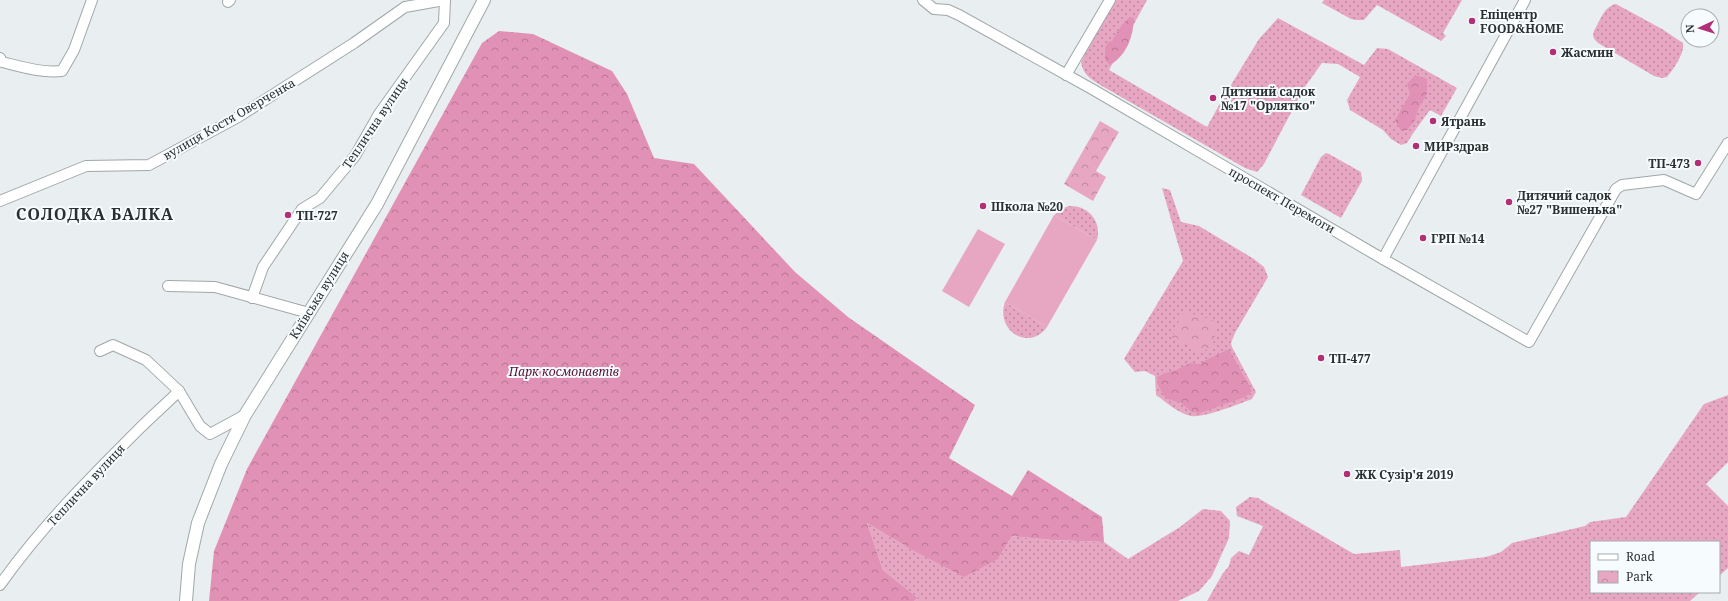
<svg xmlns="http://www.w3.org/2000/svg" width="1728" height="601" font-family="'Noto Serif',serif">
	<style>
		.grass { fill: url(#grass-dots) }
		.forest { fill: url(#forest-crowns) }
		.park { fill: url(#park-crowns) }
		.garden { fill: #e7a7c3 }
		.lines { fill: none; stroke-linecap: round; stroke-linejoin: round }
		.minor-casing { stroke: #a1a7a8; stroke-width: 12 }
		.tertiary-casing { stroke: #a1a7a8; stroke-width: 14 }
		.minor { stroke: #fff; stroke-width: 10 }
		.tertiary { stroke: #fff; stroke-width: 12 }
		.poi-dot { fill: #b22f77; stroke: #f6fcfe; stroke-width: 1.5 }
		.labels { text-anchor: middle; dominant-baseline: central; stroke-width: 4; stroke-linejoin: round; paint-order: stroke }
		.poi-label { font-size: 12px; font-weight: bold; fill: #2c2f2f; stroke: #f6fcfe; text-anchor: start }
		.street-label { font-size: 12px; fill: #2c2f2f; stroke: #f6fcfe }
		.park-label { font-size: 12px; font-style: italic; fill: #540d35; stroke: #f6fcfe }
		.district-label { font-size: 16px; font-weight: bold; letter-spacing: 1px; fill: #2c2f2f; stroke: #f6fcfe }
	</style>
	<defs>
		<pattern id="grass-dots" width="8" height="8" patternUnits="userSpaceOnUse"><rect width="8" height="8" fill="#e7a7c3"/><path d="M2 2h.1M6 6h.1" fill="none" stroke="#bb889f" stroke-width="1.8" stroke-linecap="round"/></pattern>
		<pattern id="forest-crowns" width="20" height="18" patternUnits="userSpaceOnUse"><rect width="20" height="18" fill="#e291b6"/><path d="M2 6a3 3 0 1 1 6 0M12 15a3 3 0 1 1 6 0" fill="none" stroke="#b77794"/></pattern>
		<pattern id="park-crowns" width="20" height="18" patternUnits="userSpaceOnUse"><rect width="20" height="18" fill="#e7a7c3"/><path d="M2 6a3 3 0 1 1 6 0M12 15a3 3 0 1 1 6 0" fill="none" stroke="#bb889f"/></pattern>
	</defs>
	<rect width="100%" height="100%" fill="#e9eff0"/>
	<!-- grass -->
	<g class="grass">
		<path d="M1114 0H1147L1109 70 1207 127 1223 98 1259 39 1278 18 1364 65 1377 48 1388 49 1457 88 1441 116 1430 110C1422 121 1414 131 1407 143L1401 145 1391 139 1383 130 1350 110 1347 100 1360 77 1338 64 1322 63 1304 88 1264 164 1257 172 1245 168 1102 86C1092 80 1083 75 1081 62Z"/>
		<polygon points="1324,0 1462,0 1443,33 1446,36 1441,41 1377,5 1364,20 1356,20 1351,19 1322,3"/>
		<path d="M1616 4 1662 29 1683 43C1685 53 1673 70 1667 77L1662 78 1654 76 1598 43C1594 39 1592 37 1594 31 1600 21 1604 6 1616 4Z"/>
		<polygon points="1326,153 1329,154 1361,172 1362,181 1341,218 1301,195 1321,157"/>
		<path d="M1162 188 1170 190 1181 222 1199 226 1254 259 1264 267 1268 277 1235 333 1231 343 1232 347 1256 392 1252 399C1239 404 1204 418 1191 416 1179 414 1166 402 1156 395L1155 376 1145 371 1135 372 1124 359 1183 261Z"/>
		<path d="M1069 206C1088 205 1102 221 1097 240L1054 215 1063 208Z"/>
		<path d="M1005 302 1047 327C1029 352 995 331 1005 302Z"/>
		<polygon points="1728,395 1728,462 1706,484 1728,506 1728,568 1719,576 1719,542 1591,542 1591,592 1700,592 1690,601 1207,601 1223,573 1229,566 1231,558 1239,551 1249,555 1263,526 1237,516 1236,507 1250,497 1258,498 1354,554 1400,550 1401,567 1486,557 1501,552 1512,543 1585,526 1590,522 1626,517 1704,404"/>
		<polygon points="1203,509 1221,511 1230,521 1229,538 1212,576 1199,591 1178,601 914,601 918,598 883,570 867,523 907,547 998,559 1012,536 1051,540 1104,542 1128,559 1180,527"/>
	</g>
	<!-- forest -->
	<g class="forest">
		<path d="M1130 17 1134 18C1133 37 1127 55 1110 65L1105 60V48L1108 42 1112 41C1115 35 1124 21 1130 17Z"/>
		<polygon points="499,31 533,34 612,71 627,94 654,158 694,164 795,272 848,317 975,405 949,458 1012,496 1028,470 1102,517 1104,542 1051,540 1012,536 998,559 964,577 907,547 867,523 883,570 918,598 914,601 209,601 214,551 247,469 482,43"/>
		<polygon points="1415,75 1427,79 1427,94 1418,109 1415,120 1407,130 1401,131 1395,120 1410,94 1407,84"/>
		<polygon points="1229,349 1252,391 1245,397 1200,413 1192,412 1181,403 1165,398 1158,385 1157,377 1165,373 1176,370 1190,363 1201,364 1206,360"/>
	</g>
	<!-- park -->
	<g class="park">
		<polygon points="1100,121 1119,132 1096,171 1106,177 1093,201 1064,184"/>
		<polygon points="1183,311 1215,321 1217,328 1212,348 1199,352 1172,338"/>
	</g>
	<!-- garden -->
	<g class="garden">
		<polygon points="1054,215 1097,240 1047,327 1005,302"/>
		<polygon points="978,229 1005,244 969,307 942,291"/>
	</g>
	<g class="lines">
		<!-- minor casing -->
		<g class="minor-casing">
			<g id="minor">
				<polyline points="923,0 934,9 948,10 959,15 1092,89 1383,259 1529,342 1616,189 1622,185 1664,180 1696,194 1728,143"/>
				<polyline points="228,2 230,0"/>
				<path d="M0 58 2 62C22 67 41 73 62 71L74 50 92 0"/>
				<polyline points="1066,75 1110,0"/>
				<polyline points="0,201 86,166 149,165 238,117 354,43 405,7 444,0"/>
				<polyline points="1383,259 1525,0"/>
				<polyline points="168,286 215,287 309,313"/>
				<polyline points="252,298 263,267 302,209 320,198 355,156 379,114 444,23 445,0"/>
				<polyline points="100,351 113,345 146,360 179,391 200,426 210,434 245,415"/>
				<path d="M0 585C40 528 90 478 139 429 152 416 166 404 179 391"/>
			</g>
		</g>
		<!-- tertiary casing -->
		<g class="tertiary-casing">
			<polyline id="tertiary" points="186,601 189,564 198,523 221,464 245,415 377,204 484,0"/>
		</g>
		<!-- minor -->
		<use href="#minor" class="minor"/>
		<!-- tertiary -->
		<use href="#tertiary" class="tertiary"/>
	</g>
	<!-- markers -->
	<g class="poi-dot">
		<circle cx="1472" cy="21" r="4"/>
		<circle cx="1553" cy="52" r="4"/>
		<circle cx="1213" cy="98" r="4"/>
		<circle cx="1433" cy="121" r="4"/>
		<circle cx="1416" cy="146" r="4"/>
		<circle cx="1698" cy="163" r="4"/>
		<circle cx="1509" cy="202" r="4"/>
		<circle cx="983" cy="206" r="4"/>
		<circle cx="288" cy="215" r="4"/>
		<circle cx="1423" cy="238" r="4"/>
		<circle cx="1321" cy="358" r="4"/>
		<circle cx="1347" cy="474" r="4"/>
	</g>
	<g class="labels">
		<!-- poi labels -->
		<g class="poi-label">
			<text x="1480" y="14">Епіцентр<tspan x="1480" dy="14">FOOD&amp;HOME</tspan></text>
			<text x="1561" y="52">Жасмин</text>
			<text x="1221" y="91">Дитячий садок<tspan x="1221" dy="14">№17 "Орлятко"</tspan></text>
			<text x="1441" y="121">Ятрань</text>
			<text x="1424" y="146">МИРздрав</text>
			<text x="1690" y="163" text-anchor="end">ТП-473</text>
			<text x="1517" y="195">Дитячий садок<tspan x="1517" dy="14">№27 "Вишенька"</tspan></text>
			<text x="991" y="206">Школа №20</text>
			<text x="296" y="215">ТП-727</text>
			<text x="1431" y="238">ГРП №14</text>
			<text x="1329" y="358">ТП-477</text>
			<text x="1355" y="474">ЖК Сузір'я 2019</text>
		</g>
		<!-- street labels -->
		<g class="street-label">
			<text transform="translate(229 119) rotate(-30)">вулиця Костя Оверченка</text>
			<text transform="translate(375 123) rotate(-56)">Теплична вулиця</text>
			<text transform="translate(1282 200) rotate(30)">проспект Перемоги</text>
			<text transform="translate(319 295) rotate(-58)">Київська вулиця</text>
			<text transform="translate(86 485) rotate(-47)">Теплична вулиця</text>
		</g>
		<!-- park labels -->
		<g class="park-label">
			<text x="564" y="371">Парк космонавтів</text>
		</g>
		<!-- district labels -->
		<g class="district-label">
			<text x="95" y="214">СОЛОДКА БАЛКА</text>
		</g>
	</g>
	<!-- legend -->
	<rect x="1590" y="541" width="130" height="52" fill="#f6fcfe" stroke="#a5aaab"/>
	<rect x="1598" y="554" width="20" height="6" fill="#ffffff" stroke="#a5aaab"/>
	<text x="1626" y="561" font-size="12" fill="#2c2f2f">Road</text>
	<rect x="1598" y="571" width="20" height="12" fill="url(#park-crowns)" stroke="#a5aaab"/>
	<text x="1626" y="581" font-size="12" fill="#2c2f2f">Park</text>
	<!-- north arrow -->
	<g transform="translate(1700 28) rotate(266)"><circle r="19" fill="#f6fcfe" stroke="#a5aaab"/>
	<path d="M0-3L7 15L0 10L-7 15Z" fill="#b22f77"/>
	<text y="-6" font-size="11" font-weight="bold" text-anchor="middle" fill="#2c2f2f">N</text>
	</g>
</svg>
